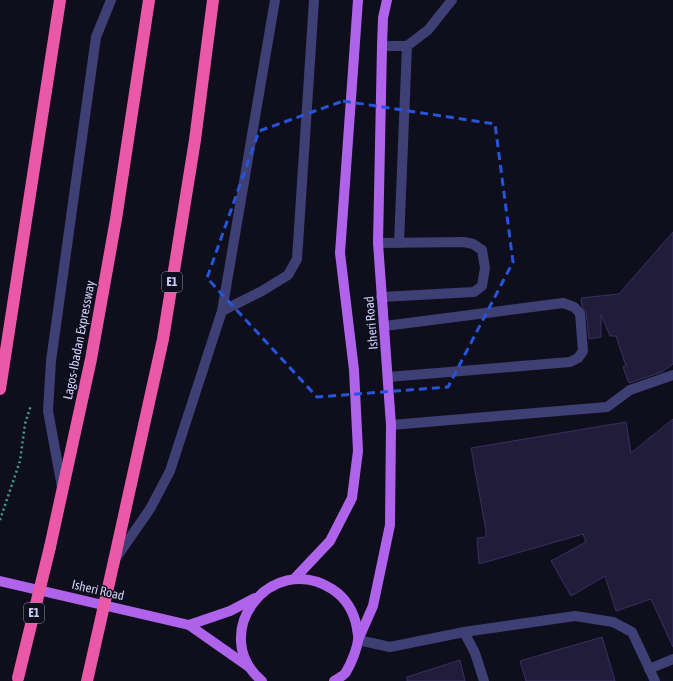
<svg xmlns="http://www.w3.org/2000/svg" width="673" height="681" font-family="'Asap Condensed',sans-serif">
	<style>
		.building { fill: #201c3a; stroke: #383163 }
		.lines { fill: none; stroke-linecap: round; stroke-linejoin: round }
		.path { stroke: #3ba093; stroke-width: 2.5; stroke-dasharray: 2 3; stroke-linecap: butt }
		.minor { stroke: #3e4075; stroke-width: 10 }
		.major { stroke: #af63eb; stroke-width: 10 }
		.highway { stroke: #ea58a8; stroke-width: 12 }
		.highway-bridge { stroke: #ea58a8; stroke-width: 12 }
		.marked { fill: none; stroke: #2654da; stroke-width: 3; stroke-dasharray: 8 5; stroke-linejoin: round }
		.labels { text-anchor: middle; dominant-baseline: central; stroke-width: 3; stroke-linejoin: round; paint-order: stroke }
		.shield { fill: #0f0e1c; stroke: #9694b7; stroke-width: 1 }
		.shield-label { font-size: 12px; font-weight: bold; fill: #d0cef9 }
		.street-label { font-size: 13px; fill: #d0cef9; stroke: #0f0e1c }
	</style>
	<rect width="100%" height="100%" fill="#0f0e1c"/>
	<!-- building -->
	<g class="building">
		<polygon points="673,232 673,364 662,372 629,383 623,367 626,366 616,336 610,336 601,315 601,337 589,339 586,312 582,306 581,298 619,294"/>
		<polygon points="673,419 673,647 651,599 616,611 605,576 571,596 551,561 586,542 583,534 479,564 477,538 486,537 486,531 471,448 626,422 631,453"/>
		<polygon points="602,637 615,681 526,681 520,661"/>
		<polygon points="460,660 465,681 407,681 407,677"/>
	</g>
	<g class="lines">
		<!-- path -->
		<polyline class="path" points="0,520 20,461 25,424 31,405"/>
		<!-- minor -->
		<g class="minor">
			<polyline points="382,46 407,46 428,30 452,0"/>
			<polyline points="378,243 464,242 473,244 482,250 485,268 482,286 474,292 381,297"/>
			<polyline points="399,243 407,46"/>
			<polyline points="222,311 262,291 288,275 297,259 314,0"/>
			<polyline points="385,326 563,303 574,307 580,313 583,351 578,358 570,362 388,377"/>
			<polyline points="391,425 607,407 630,390 673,375"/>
			<polyline points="62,487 48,411 51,361 96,37 111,0"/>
			<polyline points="116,558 150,509 170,471 222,311 275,0"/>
			<polyline points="464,632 475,653 484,681"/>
			<polyline points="358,640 390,647 464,632 575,616 613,622 632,632 655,681"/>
			<polyline points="649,669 673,659"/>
		</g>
		<!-- major -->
		<g class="major">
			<polyline points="295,578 330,541 352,498 358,451 354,370 340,253 358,0"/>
			<polyline points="0,581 189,625 249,667"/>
			<polyline points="189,625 230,611 255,598"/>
			<polyline points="358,640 373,606 390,525 391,425 378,243 382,46 383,18 387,0"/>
			<path d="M262 681C207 635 270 550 332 589 346 598 354 612 357 628 357 632 359 637 358 640 357 649 351 664 346 672 344 676 338 678 334 681"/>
		</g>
		<!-- highway -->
		<g class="highway">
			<polyline points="0,389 60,0"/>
			<polyline points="50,547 91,359 116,219 149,0"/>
			<polyline points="114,561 163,339 195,140 213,0"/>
		</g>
		<!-- highway-bridge -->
		<g class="highway-bridge">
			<polyline points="18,678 50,547"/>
			<polyline points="87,681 114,561"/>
		</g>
	</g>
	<!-- marked area -->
	<path class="marked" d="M343 101 495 124 513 262 448 387 317 397 207 278 259 131Z"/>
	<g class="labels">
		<!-- shield labels -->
		<g class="shield">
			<rect x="162" y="272" width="20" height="20" rx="3"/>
			<rect x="24" y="603" width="20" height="20" rx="3"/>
		</g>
		<g class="shield-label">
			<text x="172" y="282">E1</text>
			<text x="34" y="613">E1</text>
		</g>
		<!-- street labels -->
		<g class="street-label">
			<text transform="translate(371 323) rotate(-95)">Isheri Road</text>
			<text transform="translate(79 340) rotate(-79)">Lagos-Ibadan Expressway</text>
			<text transform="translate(98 590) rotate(13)">Isheri Road</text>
		</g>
	</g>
</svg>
